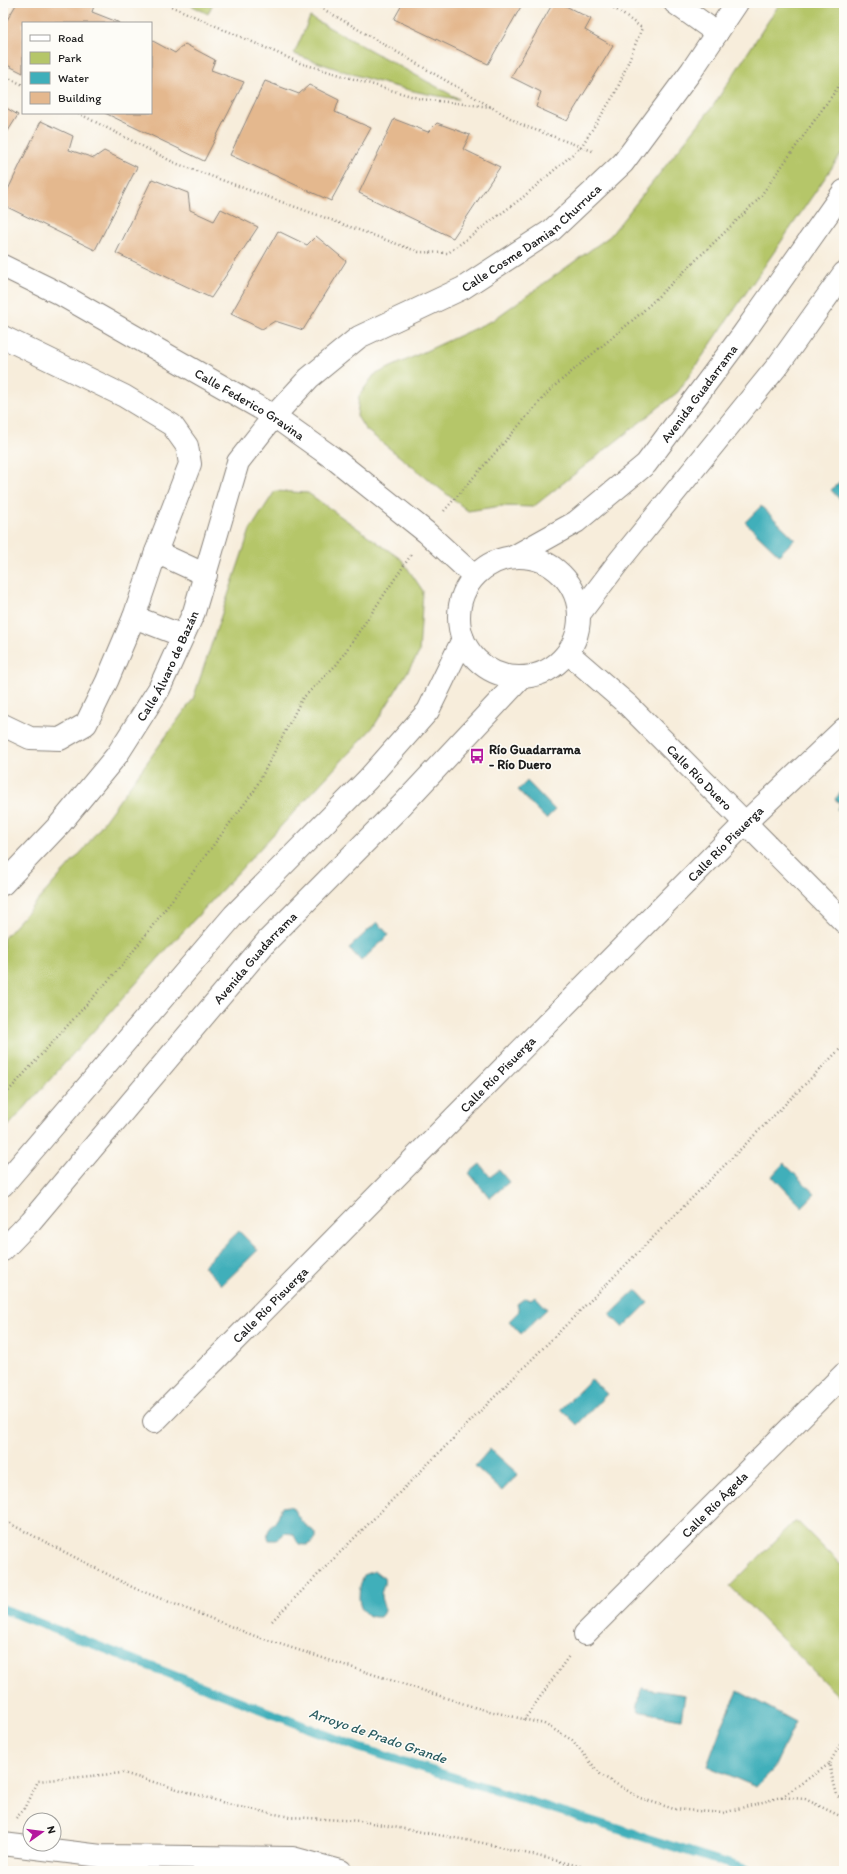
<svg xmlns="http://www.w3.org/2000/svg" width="847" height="1874" font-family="Itim,sans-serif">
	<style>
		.green { fill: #b5c669; stroke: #687142 }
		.water { fill: #3fafba; stroke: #2e666b }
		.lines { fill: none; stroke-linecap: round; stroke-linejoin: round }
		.stream { stroke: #3fafba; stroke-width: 9 }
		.building { fill: #e4b88e }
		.minor-casing { stroke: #8a847c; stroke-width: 24 }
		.path { stroke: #8a847c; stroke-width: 2.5; stroke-dasharray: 1 3; stroke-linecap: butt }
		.minor { stroke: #fff; stroke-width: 22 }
		.labels { text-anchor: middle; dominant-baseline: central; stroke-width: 3; stroke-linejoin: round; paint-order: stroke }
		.street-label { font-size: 13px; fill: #1c1c1c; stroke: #fdfcf7 }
		.poi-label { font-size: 13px; font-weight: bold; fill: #1c1c1c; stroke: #fdfcf7; text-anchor: start }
		.water-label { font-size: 14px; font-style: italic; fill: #2c5e63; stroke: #fdfcf7 }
	</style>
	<rect width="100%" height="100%" fill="#fdfcf7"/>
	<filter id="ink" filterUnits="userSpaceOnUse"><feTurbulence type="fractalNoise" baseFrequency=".025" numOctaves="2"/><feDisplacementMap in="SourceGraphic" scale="8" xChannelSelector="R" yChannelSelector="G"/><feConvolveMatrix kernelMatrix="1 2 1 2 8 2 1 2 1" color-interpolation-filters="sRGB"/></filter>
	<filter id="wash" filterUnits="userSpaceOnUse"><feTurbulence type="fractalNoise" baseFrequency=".012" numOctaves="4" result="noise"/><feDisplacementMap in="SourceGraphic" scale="16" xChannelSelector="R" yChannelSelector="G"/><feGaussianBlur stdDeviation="0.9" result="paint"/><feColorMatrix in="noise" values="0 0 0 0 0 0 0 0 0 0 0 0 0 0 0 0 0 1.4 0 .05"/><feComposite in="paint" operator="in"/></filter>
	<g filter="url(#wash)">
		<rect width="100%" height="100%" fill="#f7eddb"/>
		<!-- green -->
		<g class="green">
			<polygon points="187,3 213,3 208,14"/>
			<polygon points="780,3 844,3 844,150 678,392 533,507 501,506 468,511 365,429 357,416 359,396 374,375 493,320 610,236 713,106"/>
			<path d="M310 17 459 99C402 92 348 73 294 54Z"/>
			<polygon points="275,491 308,493 402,560 423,591 419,653 374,726 166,950 3,1132 3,939 84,849 193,699 250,530"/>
			<polygon points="796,1520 844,1568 844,1702 730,1586"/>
		</g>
		<!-- water -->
		<g class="water">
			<polygon points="844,477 844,504 831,490"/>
			<polygon points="761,506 795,539 779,555 745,522"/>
			<polygon points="527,781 555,810 546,819 518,790"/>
			<polygon points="844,789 844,810 839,812 837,809 840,804 835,799"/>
			<polygon points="377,922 389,935 361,961 349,948"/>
			<polygon points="784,1163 815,1194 802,1207 772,1176"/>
			<polygon points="480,1164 490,1177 499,1170 509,1182 490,1198 469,1173"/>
			<polygon points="239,1231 258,1250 222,1285 203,1266"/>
			<polygon points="636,1290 648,1303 623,1328 610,1315"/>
			<polygon points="535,1296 547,1309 521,1334 509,1321 519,1311 517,1304 525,1298 530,1300"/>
			<polygon points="591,1379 607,1394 577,1425 561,1409"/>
			<polygon points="490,1449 518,1474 502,1491 475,1466"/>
			<path d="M289 1506 292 1507 302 1522 316 1533V1538C311 1545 306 1547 298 1543L293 1534 285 1533 277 1540H269C264 1530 273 1527 277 1519 279 1515 280 1511 282 1507Z"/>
			<path d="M375 1571 384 1578C386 1585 381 1589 381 1596 382 1605 388 1609 380 1617 354 1619 357 1591 364 1575Z"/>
			<polygon points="641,1688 685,1695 681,1719 637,1711"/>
			<polygon points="738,1691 796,1722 773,1770 756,1787 707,1766 721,1728"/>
		</g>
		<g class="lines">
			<!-- stream -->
			<polyline class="stream" points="3,1609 360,1748 751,1871"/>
		</g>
		<g id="blocks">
			<!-- building -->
			<g class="building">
				<polygon points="17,3 95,3 92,12 120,23 23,23 23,73 3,63 3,27"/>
				<polygon points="403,3 523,3 488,64 394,19"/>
				<polygon points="553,3 560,3 591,19 585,30 613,46 567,121 536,107 541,92 511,77"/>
				<polygon points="151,40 175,53 185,44 215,60 211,70 244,82 204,161 105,113 151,113"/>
				<polygon points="265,81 299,94 309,85 339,100 335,112 371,128 331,201 230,155"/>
				<polygon points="3,106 18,115 3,139"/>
				<polygon points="394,119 428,132 437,123 470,135 463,149 500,167 453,238 359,193"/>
				<polygon points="41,121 73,136 69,150 94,158 104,151 137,167 95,250 3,205 3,200"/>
				<polygon points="152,179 188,193 190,210 214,221 221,209 258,227 211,298 116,253"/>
				<polygon points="278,231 307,245 316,236 346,261 303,330 275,321 262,329 231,314"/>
			</g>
		</g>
	</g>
	<g filter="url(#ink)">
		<use href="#blocks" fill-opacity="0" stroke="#8a847c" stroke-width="1"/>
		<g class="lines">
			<!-- minor casing -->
			<g class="minor-casing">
				<g id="minor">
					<polyline points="675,3 717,33"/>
					<path id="s1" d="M3 266 62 295 274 416 337 461 426 532 474 576"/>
					<polyline points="3,337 124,396 172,425 187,446 190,464 156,552 206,575"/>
					<path id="s2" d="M515 556 576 522 646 464 743 334 844 191"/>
					<circle cx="519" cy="617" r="60"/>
					<polyline points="580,613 620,560 779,364 844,273"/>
					<polyline points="134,617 156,552"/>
					<path id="s3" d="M568 653 628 705 844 922"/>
					<polyline points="3,725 30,738 60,739 86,724 107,681 134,617 183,636"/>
					<path id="s4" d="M3 884 60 824 117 755 159 689 194 612 238 462 274 416 309 378 359 337 463 288 552 230 623 163 692 70 737 3"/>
					<polyline points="3,1185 234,915 368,779 428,711 463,639"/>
					<path id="s5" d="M3 1250 31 1221 267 941 402 805 521 678"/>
					<path id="s6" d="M154 1422 745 823 844 729"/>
					<path id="s7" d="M585 1634 844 1374"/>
					<polyline points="3,1844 101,1856 293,1858 341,1871"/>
				</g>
			</g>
			<!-- path -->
			<g class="path">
				<polyline points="164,3 300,63 421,99 491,107"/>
				<polyline points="313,3 522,125 595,152"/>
				<polyline points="3,75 23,85"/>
				<polyline points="78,113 175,163 419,252 448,253 522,198 581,147 616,92 642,28 607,3"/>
				<polyline points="444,511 551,389 640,314 757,201 844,79"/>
				<polyline points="3,1097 125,962 185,883 254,791 302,699 337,664 411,555"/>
				<polyline points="3,1520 134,1588 255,1636 477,1708 544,1724 572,1740 601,1775 640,1798 674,1809 723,1813 781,1797 805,1799 844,1818"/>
				<polyline points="272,1621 844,1045"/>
				<polyline points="524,1720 569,1656"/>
				<polyline points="844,1738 829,1764 837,1795 844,1804"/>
				<polyline points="782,1797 829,1764"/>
				<polyline points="16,1818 26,1807 38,1781 123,1773 235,1806 290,1817 360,1821 483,1843 600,1871"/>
			</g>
			<!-- minor -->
			<use href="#minor" class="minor"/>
		</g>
	</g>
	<!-- icons -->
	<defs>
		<g id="bus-bare" transform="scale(1.2)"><path d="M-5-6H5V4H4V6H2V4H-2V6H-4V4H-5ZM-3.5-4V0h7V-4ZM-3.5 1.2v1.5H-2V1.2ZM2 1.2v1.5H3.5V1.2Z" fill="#b5179e" stroke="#fdfcf7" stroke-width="2.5" paint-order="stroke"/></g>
	</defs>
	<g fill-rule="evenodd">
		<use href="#bus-bare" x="477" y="756"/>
	</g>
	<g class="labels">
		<!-- street labels -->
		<g class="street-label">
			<text stroke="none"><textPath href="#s4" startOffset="866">Calle Cosme Damian Churruca</textPath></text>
			<text stroke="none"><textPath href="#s2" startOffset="249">Avenida Guadarrama</textPath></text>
			<text stroke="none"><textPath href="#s1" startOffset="283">Calle Federico Gravina</textPath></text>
			<text stroke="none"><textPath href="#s4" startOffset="275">Calle Álvaro de Bazán</textPath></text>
			<text stroke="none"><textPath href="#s3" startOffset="181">Calle Río Duero</textPath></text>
			<text stroke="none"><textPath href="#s6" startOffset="813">Calle Río Pisuerga</textPath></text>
			<text stroke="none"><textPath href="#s5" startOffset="386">Avenida Guadarrama</textPath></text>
			<text stroke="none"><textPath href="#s6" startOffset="489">Calle Río Pisuerga</textPath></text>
			<text stroke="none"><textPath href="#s6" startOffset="165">Calle Río Pisuerga</textPath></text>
			<text stroke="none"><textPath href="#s7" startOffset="183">Calle Río Ágeda</textPath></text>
		</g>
		<!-- poi labels -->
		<g class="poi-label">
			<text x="489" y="749">Río Guadarrama<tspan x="489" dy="15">- Río Duero</tspan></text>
		</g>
		<!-- water labels -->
		<g class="water-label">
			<text transform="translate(378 1736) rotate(19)">Arroyo de Prado Grande</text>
		</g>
	</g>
	<!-- margin -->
	<rect width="847" height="1874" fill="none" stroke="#fdfcf7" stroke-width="16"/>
	<!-- legend -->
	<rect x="22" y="22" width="130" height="92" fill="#fdfcf7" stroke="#a3a29f"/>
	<rect x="30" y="35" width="20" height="6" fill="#ffffff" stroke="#a3a29f"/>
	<text x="58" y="42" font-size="12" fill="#1c1c1c">Road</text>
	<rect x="30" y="52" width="20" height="12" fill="#b5c669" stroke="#a3a29f"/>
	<text x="58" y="62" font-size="12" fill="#1c1c1c">Park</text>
	<rect x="30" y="72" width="20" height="12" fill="#3fafba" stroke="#a3a29f"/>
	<text x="58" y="82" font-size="12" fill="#1c1c1c">Water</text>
	<rect x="30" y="92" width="20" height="12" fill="#e4b88e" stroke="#a3a29f"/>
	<text x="58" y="102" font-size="12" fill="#1c1c1c">Building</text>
	<!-- north arrow -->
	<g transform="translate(42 1832) rotate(76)"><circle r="19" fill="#fdfcf7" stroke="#a3a29f"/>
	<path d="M0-3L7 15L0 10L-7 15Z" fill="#b5179e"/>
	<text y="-6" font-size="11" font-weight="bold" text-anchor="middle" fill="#1c1c1c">N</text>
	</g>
</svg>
